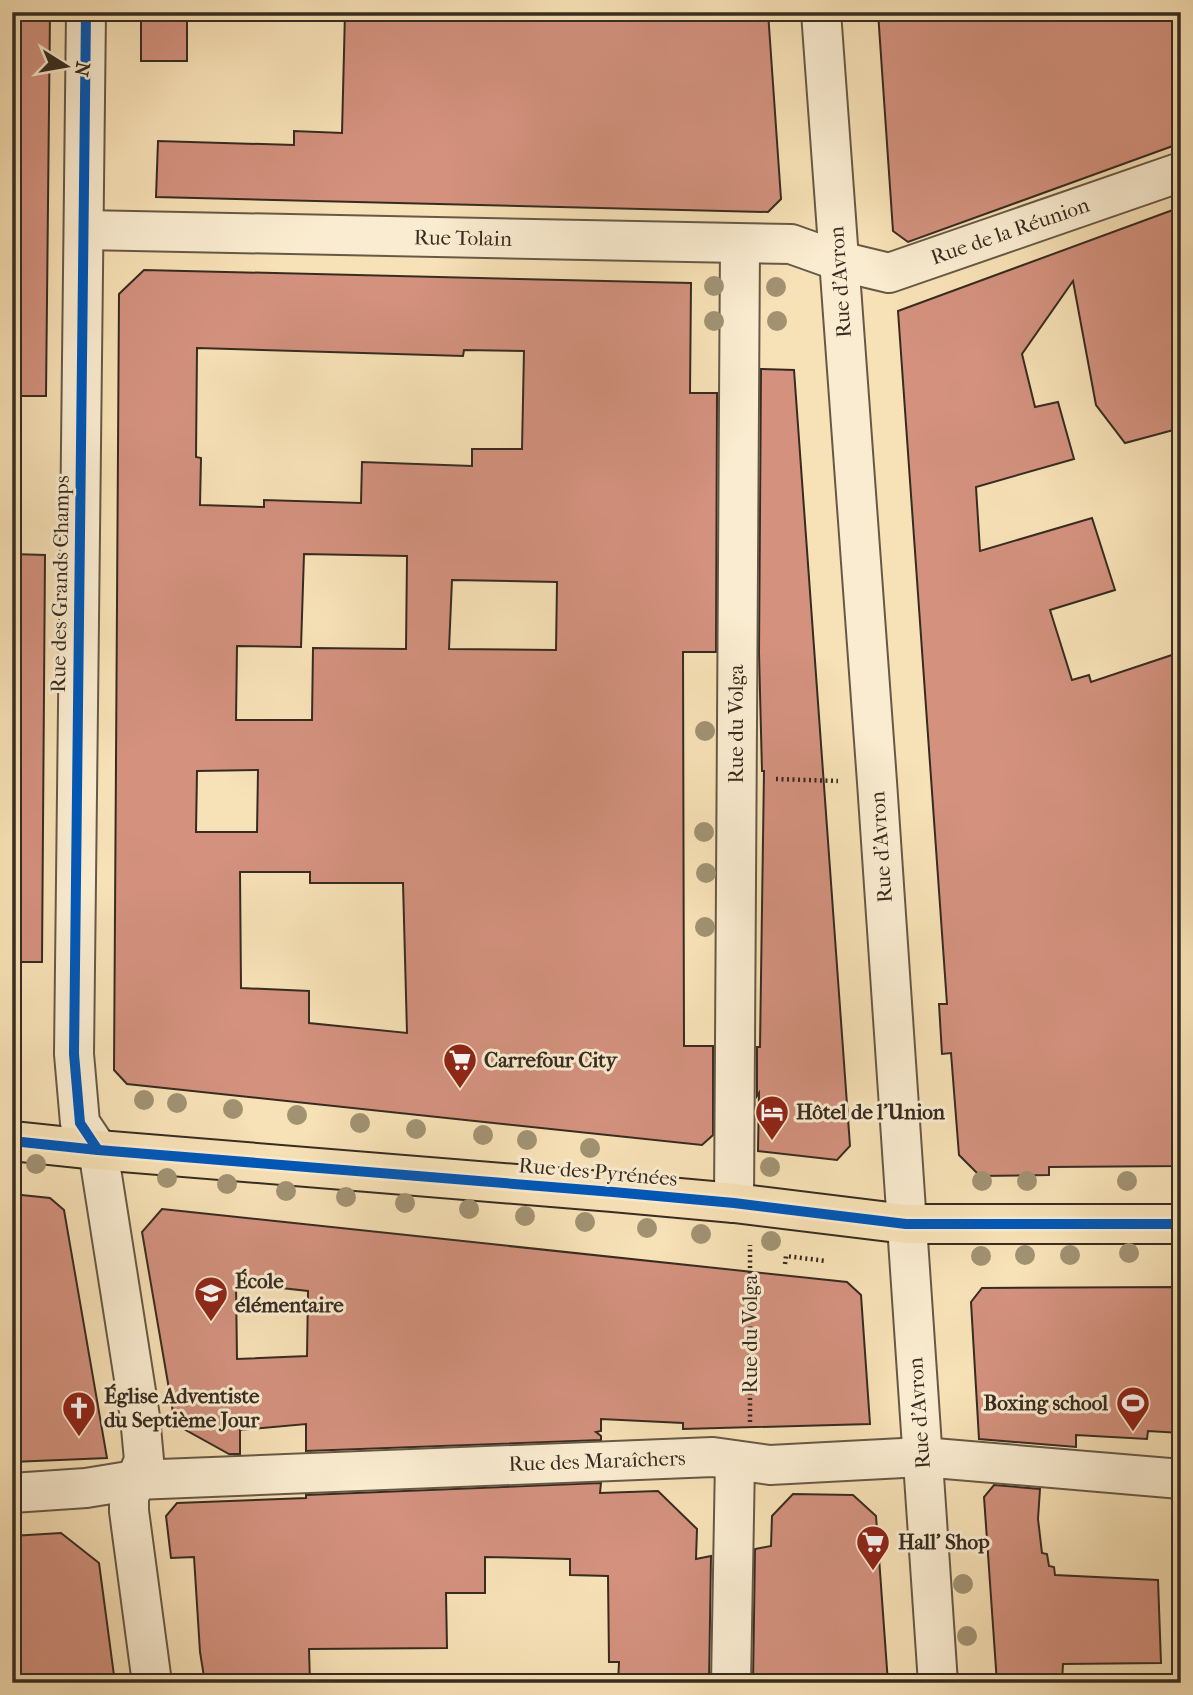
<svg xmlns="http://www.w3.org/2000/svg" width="1193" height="1695" font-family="'IM FELL French Canon',serif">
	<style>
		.building { fill: #d3917e; stroke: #372c21; stroke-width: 2; fill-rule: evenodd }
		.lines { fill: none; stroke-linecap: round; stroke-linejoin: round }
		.minor-casing { stroke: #675946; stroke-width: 42 }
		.major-casing { stroke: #372c21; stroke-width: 42 }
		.path { stroke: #372c21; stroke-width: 4.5; stroke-dasharray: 2 3.5; stroke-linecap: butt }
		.minor { stroke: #faecd0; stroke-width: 38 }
		.major { stroke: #f7e1b6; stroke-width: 38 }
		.cycleway-casing { stroke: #faecd0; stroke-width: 15 }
		.cycleway { stroke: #0057b8; stroke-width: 10 }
		.tree { fill: #a19272 }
		.labels { text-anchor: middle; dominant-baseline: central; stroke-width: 6; stroke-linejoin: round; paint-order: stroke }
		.street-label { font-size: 21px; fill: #372c21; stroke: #faecd0 }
		.poi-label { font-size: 21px; font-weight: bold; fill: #372c21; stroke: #faecd0; text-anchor: start }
	</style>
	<rect width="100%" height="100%" fill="#f7e1b6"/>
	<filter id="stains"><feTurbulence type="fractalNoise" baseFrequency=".00286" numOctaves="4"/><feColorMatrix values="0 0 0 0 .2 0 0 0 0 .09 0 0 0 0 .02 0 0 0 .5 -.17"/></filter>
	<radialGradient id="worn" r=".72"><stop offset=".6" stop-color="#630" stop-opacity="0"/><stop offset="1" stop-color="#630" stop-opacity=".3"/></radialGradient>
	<!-- building -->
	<g class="building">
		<polygon points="12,12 50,12 46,396 12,396"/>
		<rect x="141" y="12" width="46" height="49"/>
		<polygon points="345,12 768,12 781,199 768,212 156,197 158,141 294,145 294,131 342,133"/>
		<polygon points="878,12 1181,12 1181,143 908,242 893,231"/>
		<polygon points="1181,207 1181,428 1125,443 1096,405 1073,281 1022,354 1035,407 1058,402 1074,459 976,487 980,551 1092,518 1115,590 1050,610 1072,680 1089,675 1091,682 1181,652 1181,1166 1049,1167 1049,1175 980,1176 959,1155 951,1053 942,1054 939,1004 947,1004 898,311"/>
		<path d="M144 270 691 283 690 393H717L716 652H683L684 1046H713V1135L702 1145 127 1084 114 1070 119 294ZM197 348 463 356 464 350 524 351 522 449H472V466L362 462 361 503 264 500V507L200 505 201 458 196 457ZM304 554 407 556 406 649 313 648 312 720H236L237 646 301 647ZM452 580 557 582 556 650 449 649ZM258 770 257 832H196L197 771ZM240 872H310V883H403L407 1033 309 1023V991L241 988Z"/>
		<polygon points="761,369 794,370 850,1146 837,1160 758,1151 759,1093 757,1096 757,1047 760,1047 764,771 762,771 759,653"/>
		<polygon points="12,554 45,555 42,962 12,962"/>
		<polygon points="12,1194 50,1198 64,1210 107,1458 12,1462"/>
		<path d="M162 1209 847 1282 861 1295 870 1424 683 1429V1423L601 1419V1431L596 1432 601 1436V1440L306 1451V1424L240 1430V1454H229L175 1424 142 1232ZM236 1283 308 1291 307 1356 237 1359Z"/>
		<polygon points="1181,1287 1181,1433 1148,1431 1147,1439 1076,1435 1076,1447 979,1439 971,1302 982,1288"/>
		<polygon points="601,1483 600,1493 658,1491 697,1529 696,1559 711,1556 709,1683 618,1683 619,1662 609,1662 608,1576 570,1575 570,1559 485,1557 485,1593 446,1593 447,1648 309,1649 310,1683 205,1683 200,1652 194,1557 171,1558 166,1516 177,1503 306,1498 306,1495"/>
		<polygon points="994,1485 1040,1489 1038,1519 1042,1553 1047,1554 1049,1566 1054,1567 1055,1575 1158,1580 1161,1663 1063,1664 1062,1683 997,1683 984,1497"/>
		<polygon points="793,1494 853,1495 876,1516 888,1683 753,1683 755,1549 771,1546 772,1516"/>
		<polygon points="61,1533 99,1563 115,1683 12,1683 12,1536"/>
	</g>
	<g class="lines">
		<!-- minor casing -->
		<g class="minor-casing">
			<g id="minor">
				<polyline points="86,12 74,1054 80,1123 98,1150 140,1417 144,1460 129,1497 129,1511 152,1683"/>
				<polyline points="821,12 877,782 938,1683"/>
				<polyline points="84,230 791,244 839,261 889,273 1181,172"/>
				<polyline points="734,1203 740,244"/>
				<polyline points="12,1493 86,1488 135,1480 713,1457 770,1465 922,1457 1181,1479"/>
				<polyline points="731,1683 735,1461"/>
			</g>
		</g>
		<!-- major casing -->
		<g class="major-casing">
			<polyline id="major" points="12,1141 98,1150 613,1192 734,1203 906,1224 1181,1224"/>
		</g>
		<!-- path -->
		<g class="path">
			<polyline points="776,779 838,781"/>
			<polyline points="785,1264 786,1256 826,1261"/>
			<polyline points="750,1422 750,1245"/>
		</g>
		<!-- minor -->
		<use href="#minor" class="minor"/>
		<!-- major -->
		<use href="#major" class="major"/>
		<!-- cycleway casing -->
		<g class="cycleway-casing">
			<g id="cycleway">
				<polyline points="86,12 74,1054 80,1123 98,1150"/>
				<polyline points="12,1141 98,1150 613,1192 734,1203 906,1224 1181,1224"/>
			</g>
		</g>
		<!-- cycleway -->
		<use href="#cycleway" class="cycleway"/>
	</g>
	<!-- trees -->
	<g class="tree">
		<circle cx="714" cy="286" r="10"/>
		<circle cx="776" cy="287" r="10"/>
		<circle cx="714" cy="321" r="10"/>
		<circle cx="777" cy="321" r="10"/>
		<circle cx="705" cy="731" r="10"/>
		<circle cx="704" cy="832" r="10"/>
		<circle cx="706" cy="873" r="10"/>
		<circle cx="705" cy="927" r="10"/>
		<circle cx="144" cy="1100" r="10"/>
		<circle cx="177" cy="1103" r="10"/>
		<circle cx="233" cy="1109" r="10"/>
		<circle cx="297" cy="1115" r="10"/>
		<circle cx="360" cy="1123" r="10"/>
		<circle cx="416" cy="1129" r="10"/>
		<circle cx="483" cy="1135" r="10"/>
		<circle cx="527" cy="1140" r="10"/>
		<circle cx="590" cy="1148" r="10"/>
		<circle cx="36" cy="1164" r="10"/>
		<circle cx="770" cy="1167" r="10"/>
		<circle cx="167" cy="1178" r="10"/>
		<circle cx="982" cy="1181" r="10"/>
		<circle cx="1027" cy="1181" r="10"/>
		<circle cx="1127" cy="1181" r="10"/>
		<circle cx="227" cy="1184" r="10"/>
		<circle cx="286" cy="1191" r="10"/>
		<circle cx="346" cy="1197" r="10"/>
		<circle cx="405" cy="1203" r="10"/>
		<circle cx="469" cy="1209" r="10"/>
		<circle cx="525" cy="1216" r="10"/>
		<circle cx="585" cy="1222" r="10"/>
		<circle cx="647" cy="1228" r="10"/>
		<circle cx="701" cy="1234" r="10"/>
		<circle cx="771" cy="1241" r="10"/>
		<circle cx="1129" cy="1253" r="10"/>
		<circle cx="1025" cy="1255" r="10"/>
		<circle cx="1070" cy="1255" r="10"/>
		<circle cx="981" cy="1256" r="10"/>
		<circle cx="963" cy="1584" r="10"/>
		<circle cx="967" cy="1636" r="10"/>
	</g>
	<!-- icons -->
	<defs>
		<g id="supermarket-pin" transform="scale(1.75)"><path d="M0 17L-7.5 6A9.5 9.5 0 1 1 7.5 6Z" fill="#8f2418" stroke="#faecd0"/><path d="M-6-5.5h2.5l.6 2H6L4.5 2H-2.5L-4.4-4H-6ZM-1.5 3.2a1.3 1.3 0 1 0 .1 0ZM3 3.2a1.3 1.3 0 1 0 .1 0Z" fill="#fff"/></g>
		<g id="hotel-pin" transform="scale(1.75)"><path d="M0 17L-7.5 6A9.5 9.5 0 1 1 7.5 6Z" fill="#8f2418" stroke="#faecd0"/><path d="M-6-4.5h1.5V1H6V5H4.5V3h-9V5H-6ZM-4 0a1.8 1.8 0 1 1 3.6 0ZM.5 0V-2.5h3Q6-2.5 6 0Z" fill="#fff"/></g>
		<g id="school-pin" transform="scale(1.75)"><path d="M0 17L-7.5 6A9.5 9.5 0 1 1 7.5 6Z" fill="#8f2418" stroke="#faecd0"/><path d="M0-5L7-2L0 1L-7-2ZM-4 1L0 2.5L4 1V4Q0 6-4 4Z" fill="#fff"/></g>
		<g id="stadium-pin" transform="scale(1.75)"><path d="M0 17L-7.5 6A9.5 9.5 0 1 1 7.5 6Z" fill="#8f2418" stroke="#faecd0"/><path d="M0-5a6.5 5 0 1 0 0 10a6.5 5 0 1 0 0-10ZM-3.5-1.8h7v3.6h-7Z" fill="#fff"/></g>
		<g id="church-pin" transform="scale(1.75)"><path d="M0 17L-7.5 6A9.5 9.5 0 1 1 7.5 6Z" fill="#8f2418" stroke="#faecd0"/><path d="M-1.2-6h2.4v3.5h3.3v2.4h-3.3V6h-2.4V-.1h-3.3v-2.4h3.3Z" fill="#fff"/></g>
	</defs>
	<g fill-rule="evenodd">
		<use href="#supermarket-pin" x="460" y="1060"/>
		<use href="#hotel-pin" x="772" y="1112"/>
		<use href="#school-pin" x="211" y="1293"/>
		<use href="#stadium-pin" x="1133" y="1403"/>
		<use href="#church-pin" x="79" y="1408"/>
		<use href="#supermarket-pin" x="873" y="1542"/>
	</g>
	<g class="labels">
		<!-- street labels -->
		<g class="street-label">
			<text transform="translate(1010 231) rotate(-19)">Rue de la Réunion</text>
			<text transform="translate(463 238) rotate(1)">Rue Tolain</text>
			<text transform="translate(840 282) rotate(-94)">Rue d'Avron</text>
			<text transform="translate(60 584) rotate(-89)">Rue des Grands Champs</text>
			<text transform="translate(736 724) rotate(-90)">Rue du Volga</text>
			<text transform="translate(881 847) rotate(-94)">Rue d'Avron</text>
			<text transform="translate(598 1172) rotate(5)">Rue des Pyrénées</text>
			<text transform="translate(750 1334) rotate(-90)">Rue du Volga</text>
			<text transform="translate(919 1413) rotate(-94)">Rue d'Avron</text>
			<text transform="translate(597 1461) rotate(-2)">Rue des Maraîchers</text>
		</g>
		<!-- poi labels -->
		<g class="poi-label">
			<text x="484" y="1060">Carrefour City</text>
			<text x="796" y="1112">Hôtel de l'Union</text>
			<text x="235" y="1281">École<tspan x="235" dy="24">élémentaire</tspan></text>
			<text x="104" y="1396">Église Adventiste<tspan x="104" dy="24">du Septième Jour</tspan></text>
			<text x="1108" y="1403" text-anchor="end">Boxing school</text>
			<text x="898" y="1542">Hall' Shop</text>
		</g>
	</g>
	<!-- margin -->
	<rect width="1193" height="1695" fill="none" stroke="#f7e1b6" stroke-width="42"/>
	<rect x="14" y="14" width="1165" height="1667" fill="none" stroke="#372c21" stroke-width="3.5"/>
	<rect x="21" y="21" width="1151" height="1653" fill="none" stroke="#372c21" stroke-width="2"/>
	<!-- north arrow -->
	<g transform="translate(66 66) rotate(101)" stroke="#faecd0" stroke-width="5" paint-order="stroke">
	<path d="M0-5L12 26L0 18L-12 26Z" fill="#372c21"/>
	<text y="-10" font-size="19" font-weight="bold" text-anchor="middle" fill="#372c21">N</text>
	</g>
	<rect width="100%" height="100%" filter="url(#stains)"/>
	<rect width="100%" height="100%" fill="url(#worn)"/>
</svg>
